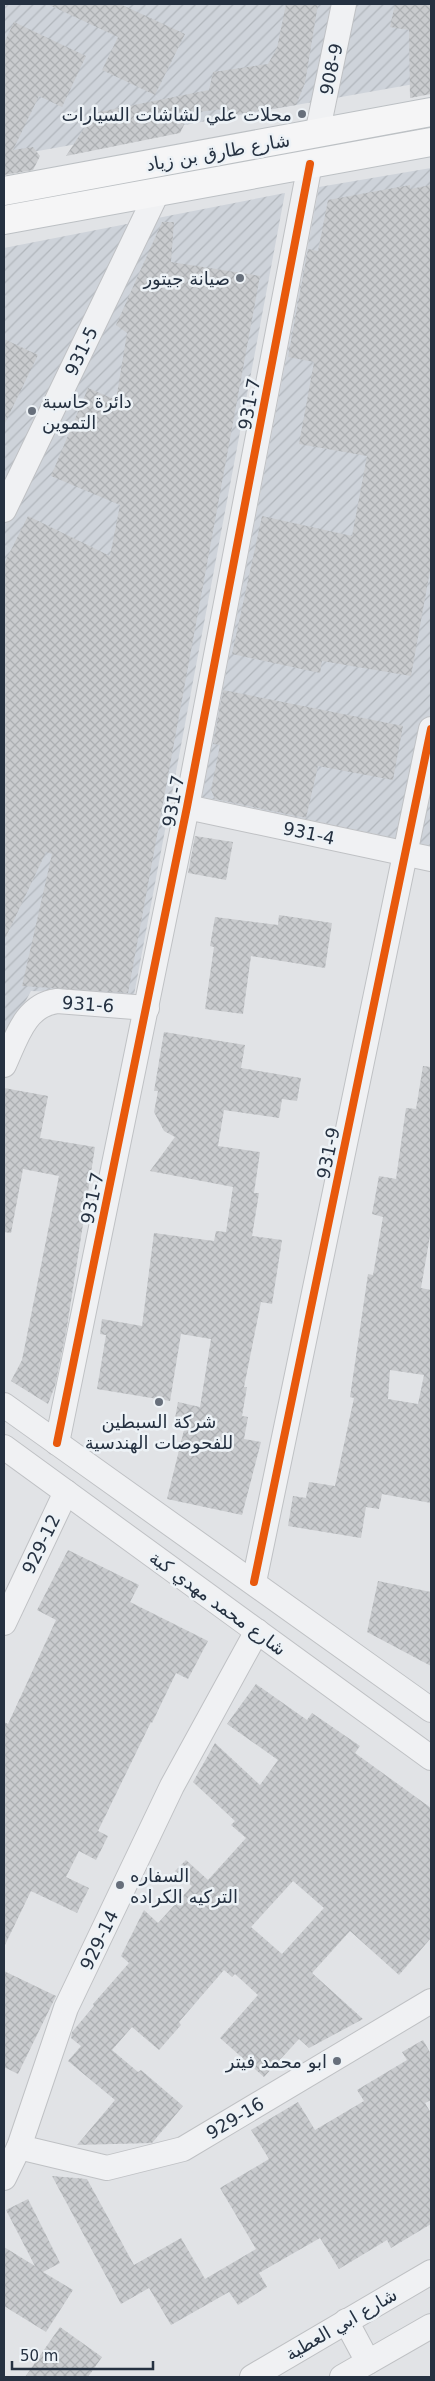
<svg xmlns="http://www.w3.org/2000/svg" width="435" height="2381" font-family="'DejaVu Sans','Noto Sans Arabic',sans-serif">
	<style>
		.industrial { fill: url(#industrial-furrows) }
		.building { fill: url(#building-cross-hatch); fill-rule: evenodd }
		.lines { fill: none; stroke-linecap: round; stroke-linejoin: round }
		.minor-casing { stroke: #bfc1c4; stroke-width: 26 }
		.major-casing { stroke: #bcc0c4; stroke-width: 30 }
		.minor { stroke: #f0f1f3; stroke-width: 24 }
		.major { stroke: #f5f5f6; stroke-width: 28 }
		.cycleway-casing { stroke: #edf2f6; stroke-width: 11 }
		.cycleway { stroke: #e8590c; stroke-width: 8 }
		.poi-dot { fill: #676f7b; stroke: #edf2f6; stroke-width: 2 }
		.labels { text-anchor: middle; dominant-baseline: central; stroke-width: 5; stroke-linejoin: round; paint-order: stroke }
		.street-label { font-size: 18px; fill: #253141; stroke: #edf2f6 }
		.poi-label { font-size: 18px; fill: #253141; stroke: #edf2f6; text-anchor: end }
	</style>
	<defs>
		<pattern id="industrial-furrows" width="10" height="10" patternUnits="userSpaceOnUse" patternTransform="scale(1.25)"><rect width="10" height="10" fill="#ced3da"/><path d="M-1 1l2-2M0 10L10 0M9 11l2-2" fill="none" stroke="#b1b6bc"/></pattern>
		<pattern id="building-cross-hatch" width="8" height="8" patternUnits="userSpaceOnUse" patternTransform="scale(1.25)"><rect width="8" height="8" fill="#c9cbce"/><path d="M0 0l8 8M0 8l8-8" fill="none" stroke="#acafb2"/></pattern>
	</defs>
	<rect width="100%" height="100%" fill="#e1e3e6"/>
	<!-- industrial -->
	<g class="industrial">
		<polygon points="4,4 431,4 431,81 4,157"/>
		<polygon points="431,168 431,846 202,797 319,187"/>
		<polygon points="285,193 134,995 31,991 4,1042 4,248"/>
	</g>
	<!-- building -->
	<g class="building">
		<polygon points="47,4 120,4 185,34 155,95 102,70 118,37"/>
		<polygon points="286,4 318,4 305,83 296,105 221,117 223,109 190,113 180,133 66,156 94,113 209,90 213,72 268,64 277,48"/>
		<polygon points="395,4 431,4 431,94 410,98 409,30 390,27"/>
		<polygon points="14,22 86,56 62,107 39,96 13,150 33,147 40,156 33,170 4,175 4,43"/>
		<polygon points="410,185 410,189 431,185 431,565 411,676 322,661 320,673 232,654 262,516 352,536 367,456 299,444 314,362 288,357 308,249 318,251 328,200"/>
		<polygon points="162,222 174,222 171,262 260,276 128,993 22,986 52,854 46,852 4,941 4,564 28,516 110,556 120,505 51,476 88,388 116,400 127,333 116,325"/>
		<polygon points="4,339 38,355 4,425"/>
		<polygon points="223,690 403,726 393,780 318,766 306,818 215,799 211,790 220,745 213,744"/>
		<polygon points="195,836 233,842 226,880 188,873"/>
		<polygon points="279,915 332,923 325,968 251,956 243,1014 205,1009 214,947 210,946 215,917 278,925"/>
		<polygon points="164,1032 245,1045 241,1068 301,1078 297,1101 282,1099 279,1118 224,1110 218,1146 260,1152 254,1193 259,1193 252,1236 282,1240 272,1304 261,1302 244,1387 247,1387 242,1416 248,1417 244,1439 261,1442 242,1515 167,1499 185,1426 174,1424 178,1402 200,1407 211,1339 181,1334 170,1401 97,1389 106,1335 100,1334 102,1319 142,1326 154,1233 214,1241 216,1231 226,1232 233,1187 150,1171 175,1137 164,1131 154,1112 158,1091 154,1091"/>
		<path d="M423 1066 431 1067V1230L421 1288 431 1290V1503L382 1494 379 1509 366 1507 361 1538 288 1526 293 1496 306 1498 309 1482 335 1486 354 1398 350 1397 368 1274 373 1275 383 1217 372 1214 379 1176 396 1179 406 1108 416 1109ZM390 1370 424 1375 418 1404 388 1399Z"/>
		<polygon points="4,1088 48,1096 40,1138 95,1147 67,1327 55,1386 48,1404 11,1381 22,1360 59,1176 23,1169 11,1233 4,1232"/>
		<polygon points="68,1550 139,1585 130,1602 208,1641 188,1679 176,1673 152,1723 151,1722 98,1831 108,1836 96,1860 79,1851 66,1877 89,1888 77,1913 31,1891 4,1947 4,1722 8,1724 56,1620 37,1610"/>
		<polygon points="378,1581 431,1592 431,1666 367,1632"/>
		<path d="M256 1684 307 1720 312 1713 360 1746 355 1753 431 1808V1938L399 1975 350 1931 312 1973 363 2019 309 2048 299 2039 264 2077 220 2038 258 1995 235 1974 232 1977 224 1970 179 2022 181 2025 159 2050 132 2027 112 2050 138 2072 141 2070 183 2106 152 2143 77 2145 115 2100 68 2061 81 2046 71 2038 72 2032 94 2006 93 2004 129 1963 121 1956 144 1910 158 1923 192 1886 175 1871 186 1860 208 1880 246 1838 231 1825 235 1821 193 1782 215 1743 260 1785 278 1760 227 1724ZM293 1881 324 1908 282 1954 251 1927Z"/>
		<polygon points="4,1971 56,1996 18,2074 4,2067"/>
		<polygon points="423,2040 431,2054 431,2100 425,2103 431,2113 431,2224 391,2248 387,2240 339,2269 320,2238 259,2273 267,2287 238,2305 229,2292 171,2325 149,2288 121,2304 52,2176 87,2179 134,2265 181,2238 205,2279 256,2249 220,2188 269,2159 251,2130 298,2102 315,2130 364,2101 357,2090 407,2060 402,2052"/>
		<polygon points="28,2199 60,2263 43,2272 73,2290 46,2332 4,2306 4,2247 35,2266 6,2210"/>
		<polygon points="60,2327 102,2357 88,2377 25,2377"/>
	</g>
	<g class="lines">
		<!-- minor casing -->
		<g class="minor-casing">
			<g id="minor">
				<polyline points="317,134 344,4"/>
				<polyline points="4,510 158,191"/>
				<polyline points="187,807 431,859"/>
				<path d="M4 1065C16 1039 25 1005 57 1001L147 1008"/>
				<path d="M4 1405C146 1507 289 1607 431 1710"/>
				<polyline points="57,1443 187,807 310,164"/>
				<polyline points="4,1447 431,1758"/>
				<polyline points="254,1582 431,729"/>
				<polyline points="4,1623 66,1492"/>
				<polyline points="19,2147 107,2168 183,2149 431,2001"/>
				<polyline points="4,2178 19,2147 66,2008 172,1786 257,1631"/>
				<polyline points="346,2321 368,2362"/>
				<polyline points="252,2377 431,2272"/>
				<polyline points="342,2377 431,2326"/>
			</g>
		</g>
		<!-- major casing -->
		<g class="major-casing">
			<g id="major">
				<polyline points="4,191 431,112"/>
				<polyline points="4,220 431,142"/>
			</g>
		</g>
		<!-- minor -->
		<use href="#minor" class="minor"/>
		<!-- major -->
		<use href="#major" class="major"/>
		<!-- cycleway casing -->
		<g class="cycleway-casing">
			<g id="cycleway">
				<polyline points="57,1443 187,807 310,164"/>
				<polyline points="254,1582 431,729"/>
			</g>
		</g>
		<!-- cycleway -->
		<use href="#cycleway" class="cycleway"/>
	</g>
	<!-- markers -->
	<g class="poi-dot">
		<circle cx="302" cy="114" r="5"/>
		<circle cx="240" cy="278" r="5"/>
		<circle cx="32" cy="411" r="5"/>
		<circle cx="159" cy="1402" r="5"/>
		<circle cx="120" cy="1885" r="5"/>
		<circle cx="337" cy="2061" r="5"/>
	</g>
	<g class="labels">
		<!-- street labels -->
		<g class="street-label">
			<text transform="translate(331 69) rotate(-78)">908-9</text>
			<text transform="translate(218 152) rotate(-10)">شارع طارق بن زياد</text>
			<text transform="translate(81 351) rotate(-64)">931-5</text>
			<text transform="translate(249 404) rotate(-79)">931-7</text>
			<text transform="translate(173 801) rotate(-79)">931-7</text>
			<text transform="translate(309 833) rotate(12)">931-4</text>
			<text transform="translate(88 1004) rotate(4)">931-6</text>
			<text transform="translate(328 1153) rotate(-78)">931-9</text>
			<text transform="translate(92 1198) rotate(-78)">931-7</text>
			<text transform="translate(41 1544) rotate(-64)">929-12</text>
			<text transform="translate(218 1603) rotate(36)">شارع محمد مهدي كبة</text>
			<text transform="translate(99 1940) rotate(-64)">929-14</text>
			<text transform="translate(235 2118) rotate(-31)">929-16</text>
			<text transform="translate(341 2324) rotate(-30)">شارع ابي العطية</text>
		</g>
		<!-- poi labels -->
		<g class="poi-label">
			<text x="292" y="114">محلات علي لشاشات السيارات</text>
			<text x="230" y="278">صيانة جيتور</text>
			<text x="42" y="401" text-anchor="start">دائرة حاسبة<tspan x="42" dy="21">التموين</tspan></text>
			<text x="159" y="1421" text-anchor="middle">شركة السبطين<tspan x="159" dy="21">للفحوصات الهندسية</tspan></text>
			<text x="130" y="1875" text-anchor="start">السفاره<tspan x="130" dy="21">التركيه الكراده</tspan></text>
			<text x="327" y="2061">ابو محمد فيتر</text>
		</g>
	</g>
	<!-- border -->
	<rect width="435" height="2381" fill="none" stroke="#253141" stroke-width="10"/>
	<!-- scale -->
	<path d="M12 2361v8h141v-8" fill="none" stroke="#253141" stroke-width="2.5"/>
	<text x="20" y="2361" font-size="15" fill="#253141" stroke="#edf2f6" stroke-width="4" paint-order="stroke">50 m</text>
</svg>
